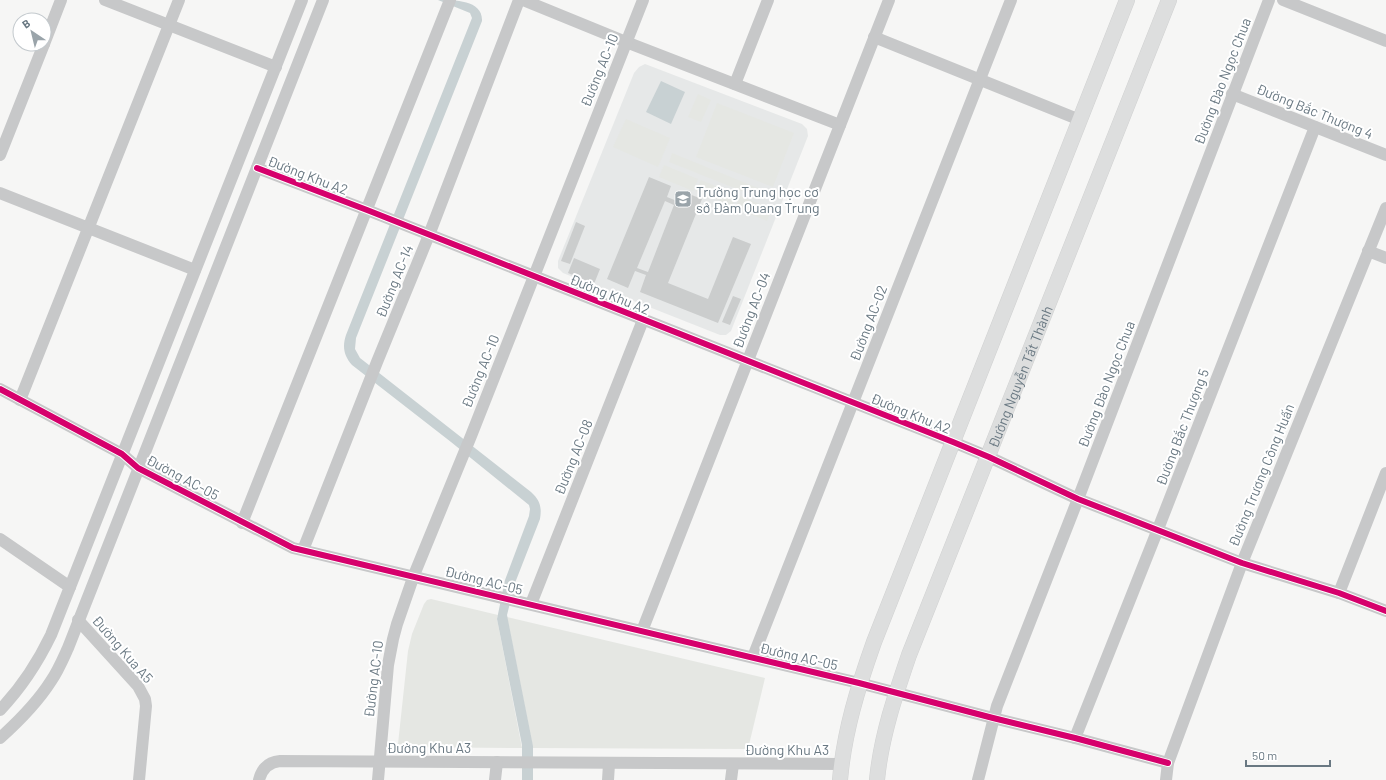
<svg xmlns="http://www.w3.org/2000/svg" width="1386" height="780" font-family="Barlow,sans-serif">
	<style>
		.built { fill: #e6e8e8 }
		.green { fill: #e5e7e3 }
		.water { fill: #c8d1d3 }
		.building { fill: #cbcdcd; fill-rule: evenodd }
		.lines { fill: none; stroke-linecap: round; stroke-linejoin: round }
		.major-casing { stroke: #d1d2d2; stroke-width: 16 }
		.minor { stroke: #c7c8c9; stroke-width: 12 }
		.major { stroke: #dddede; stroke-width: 15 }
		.cycleway-casing { stroke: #fff; stroke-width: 8 }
		.cycleway { stroke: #d6006c; stroke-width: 6 }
		.labels { text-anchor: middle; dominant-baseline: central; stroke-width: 4; stroke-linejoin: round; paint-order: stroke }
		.street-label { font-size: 14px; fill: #697882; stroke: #fff }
		.poi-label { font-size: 14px; fill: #697882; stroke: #fff; text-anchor: start }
	</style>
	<rect width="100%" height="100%" fill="#f6f6f5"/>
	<!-- built -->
	<polygon class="built" points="645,64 802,124 807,129 808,136 731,331 726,335 720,335 563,273 558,268 558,261 634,73 639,67"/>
	<!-- green -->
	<g class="green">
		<polygon points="698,94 711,100 701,122 688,117"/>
		<polygon points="717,103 794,133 773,187 696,157"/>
		<polygon points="626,119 670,138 658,167 613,147"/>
		<polygon points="672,153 765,191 762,199 669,162"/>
		<polygon points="664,165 698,179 693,191 659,177"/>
		<polygon points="701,180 737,195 732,206 696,191"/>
		<polygon points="740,196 772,209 767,221 735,208"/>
		<polygon points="431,599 498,615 497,619 522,748 402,747 398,744 408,651 412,634 424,604 427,600"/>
		<polygon points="507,617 765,678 748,749 533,748"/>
	</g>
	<!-- water -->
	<g class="water">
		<path d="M438 0C455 0 483 0 482 21L356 338 355 349 360 358 531 492C540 500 542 507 540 519L515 583 507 615 533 746V780H522V745L497 619 505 580 529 516 530 509 529 505 451 442 352 365C344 356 342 347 346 335L472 18 470 13Z"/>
		<polygon points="661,81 685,92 671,124 646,112"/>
	</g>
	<!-- building -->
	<g class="building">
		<path d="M649 177 671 186 667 197 677 201 681 191 702 199 668 283 708 299 733 237 751 244 718 323 640 292 646 275 635 271 628 288 607 279ZM665 201 674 205 648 272 637 268Z"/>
		<polygon points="576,222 585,226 570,264 561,261"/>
		<polygon points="574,258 600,269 594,284 568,273"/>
		<polygon points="733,296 741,299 730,325 722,322"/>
	</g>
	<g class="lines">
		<!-- major casing -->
		<g class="major-casing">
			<g id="major">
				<path d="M840 780C844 732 858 687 874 642L1127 0"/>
				<path id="s1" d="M877 780C881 737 895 696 909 655L1169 0"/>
			</g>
		</g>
		<!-- minor -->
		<g class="minor">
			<polyline points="105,0 276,67"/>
			<polyline points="523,0 626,42 840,125"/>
			<polyline points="1283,0 1386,41"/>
			<polyline points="874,37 1080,120"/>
			<polyline points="44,44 61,0"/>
			<polyline points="735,84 768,0"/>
			<polyline points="1232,94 1386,155"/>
			<polyline points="0,155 44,44"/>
			<polyline points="257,168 367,210 953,442 989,457 1078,499 1242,563 1339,593 1386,611"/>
			<polyline points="0,193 195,270"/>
			<polyline points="1368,251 1386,258"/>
			<polyline points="0,389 122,454 138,468 293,548 859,683 993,718 1075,738 1168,763"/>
			<polyline points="20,400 179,0"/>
			<polyline points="242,523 450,0"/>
			<polyline points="0,539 70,587"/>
			<polyline points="303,550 377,362 429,235 519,0"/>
			<polyline points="1339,593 1386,473"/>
			<polyline points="531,604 643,320"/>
			<polyline points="78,620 138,686 145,699 146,706 139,780"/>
			<polyline points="642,631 889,0"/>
			<polyline points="753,657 1011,0"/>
			<path d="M0 710C22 687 37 664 51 635L302 0"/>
			<path d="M0 738C19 721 37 703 51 681 58 671 63 659 68 648L323 0"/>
			<polyline points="1075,738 1158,529 1315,127"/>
			<path d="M259 780C262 768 269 762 280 761L841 764"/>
			<polyline points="378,780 388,665 393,639 397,624 414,575 471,436 643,0"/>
			<polyline points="495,780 497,762"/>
			<polyline points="608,780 609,764"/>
			<polyline points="731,780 733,764"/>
			<polyline points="978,780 997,706 1078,499 1269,0"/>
			<polyline points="1166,780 1168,763 1242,563 1386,208"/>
		</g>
		<!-- major -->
		<use href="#major" class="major"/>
		<!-- cycleway casing -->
		<g class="cycleway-casing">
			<g id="cycleway">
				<polyline points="257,168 367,210 953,442 989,457 1078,499 1242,563 1339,593 1386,611"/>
				<polyline points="0,389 122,454 138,468 293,548 859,683 993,718 1075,738 1168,763"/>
			</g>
		</g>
		<!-- cycleway -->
		<use href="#cycleway" class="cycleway"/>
	</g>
	<!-- icons -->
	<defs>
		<g id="school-square" transform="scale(0.9)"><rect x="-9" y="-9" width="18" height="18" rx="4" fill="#9aa4aa" stroke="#fff"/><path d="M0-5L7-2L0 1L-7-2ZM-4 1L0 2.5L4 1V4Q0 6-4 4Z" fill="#fff"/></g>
	</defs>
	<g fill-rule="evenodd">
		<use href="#school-square" x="683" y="199"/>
	</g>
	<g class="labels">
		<!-- street labels -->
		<g class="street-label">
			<text transform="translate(599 70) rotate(-68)">Đường AC-10</text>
			<text transform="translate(1222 81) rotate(-69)">Đường Đào Ngọc Chua</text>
			<text transform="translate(1315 111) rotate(22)">Đường Bắc Thượng 4</text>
			<text transform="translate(308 175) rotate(21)">Đường Khu A2</text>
			<text transform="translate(394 281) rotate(-68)">Đường AC-14</text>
			<text transform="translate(610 294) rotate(22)">Đường Khu A2</text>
			<text transform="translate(751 310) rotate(-69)">Đường AC-04</text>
			<text transform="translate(868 323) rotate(-69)">Đường AC-02</text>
			<text transform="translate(480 371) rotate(-68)">Đường AC-10</text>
			<text stroke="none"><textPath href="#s1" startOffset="429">Đường Nguyễn Tất Thành</textPath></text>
			<text transform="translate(1106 384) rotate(-69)">Đường Đào Ngọc Chua</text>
			<text transform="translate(911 413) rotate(22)">Đường Khu A2</text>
			<text transform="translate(1182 427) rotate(-69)">Đường Bắc Thượng 5</text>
			<text transform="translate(573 457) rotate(-68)">Đường AC-08</text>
			<text transform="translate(1261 475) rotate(-68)">Đường Trương Công Huấn</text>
			<text transform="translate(183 477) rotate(28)">Đường AC-05</text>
			<text transform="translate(484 580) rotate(14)">Đường AC-05</text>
			<text transform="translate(123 649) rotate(49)">Đường Kua A5</text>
			<text transform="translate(799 656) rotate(13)">Đường AC-05</text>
			<text transform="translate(373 679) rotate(-83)">Đường AC-10</text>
			<text x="429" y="747">Đường Khu A3</text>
			<text x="787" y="749">Đường Khu A3</text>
		</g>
		<!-- poi labels -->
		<g class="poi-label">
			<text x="696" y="191">Trường Trung học cơ<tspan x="696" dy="16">sở Đàm Quang Trung</tspan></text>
		</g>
	</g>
	<!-- north arrow -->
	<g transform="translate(32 32) rotate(325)"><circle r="19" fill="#ffffff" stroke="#c3c9cd"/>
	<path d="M0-3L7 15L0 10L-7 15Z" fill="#9aa4aa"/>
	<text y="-6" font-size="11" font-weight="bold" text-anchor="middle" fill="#697882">B</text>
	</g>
	<!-- scale -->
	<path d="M1246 760v6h84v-6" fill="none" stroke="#697882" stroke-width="2"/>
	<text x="1252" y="760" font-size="12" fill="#697882" stroke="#ffffff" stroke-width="3" paint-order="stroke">50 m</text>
</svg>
